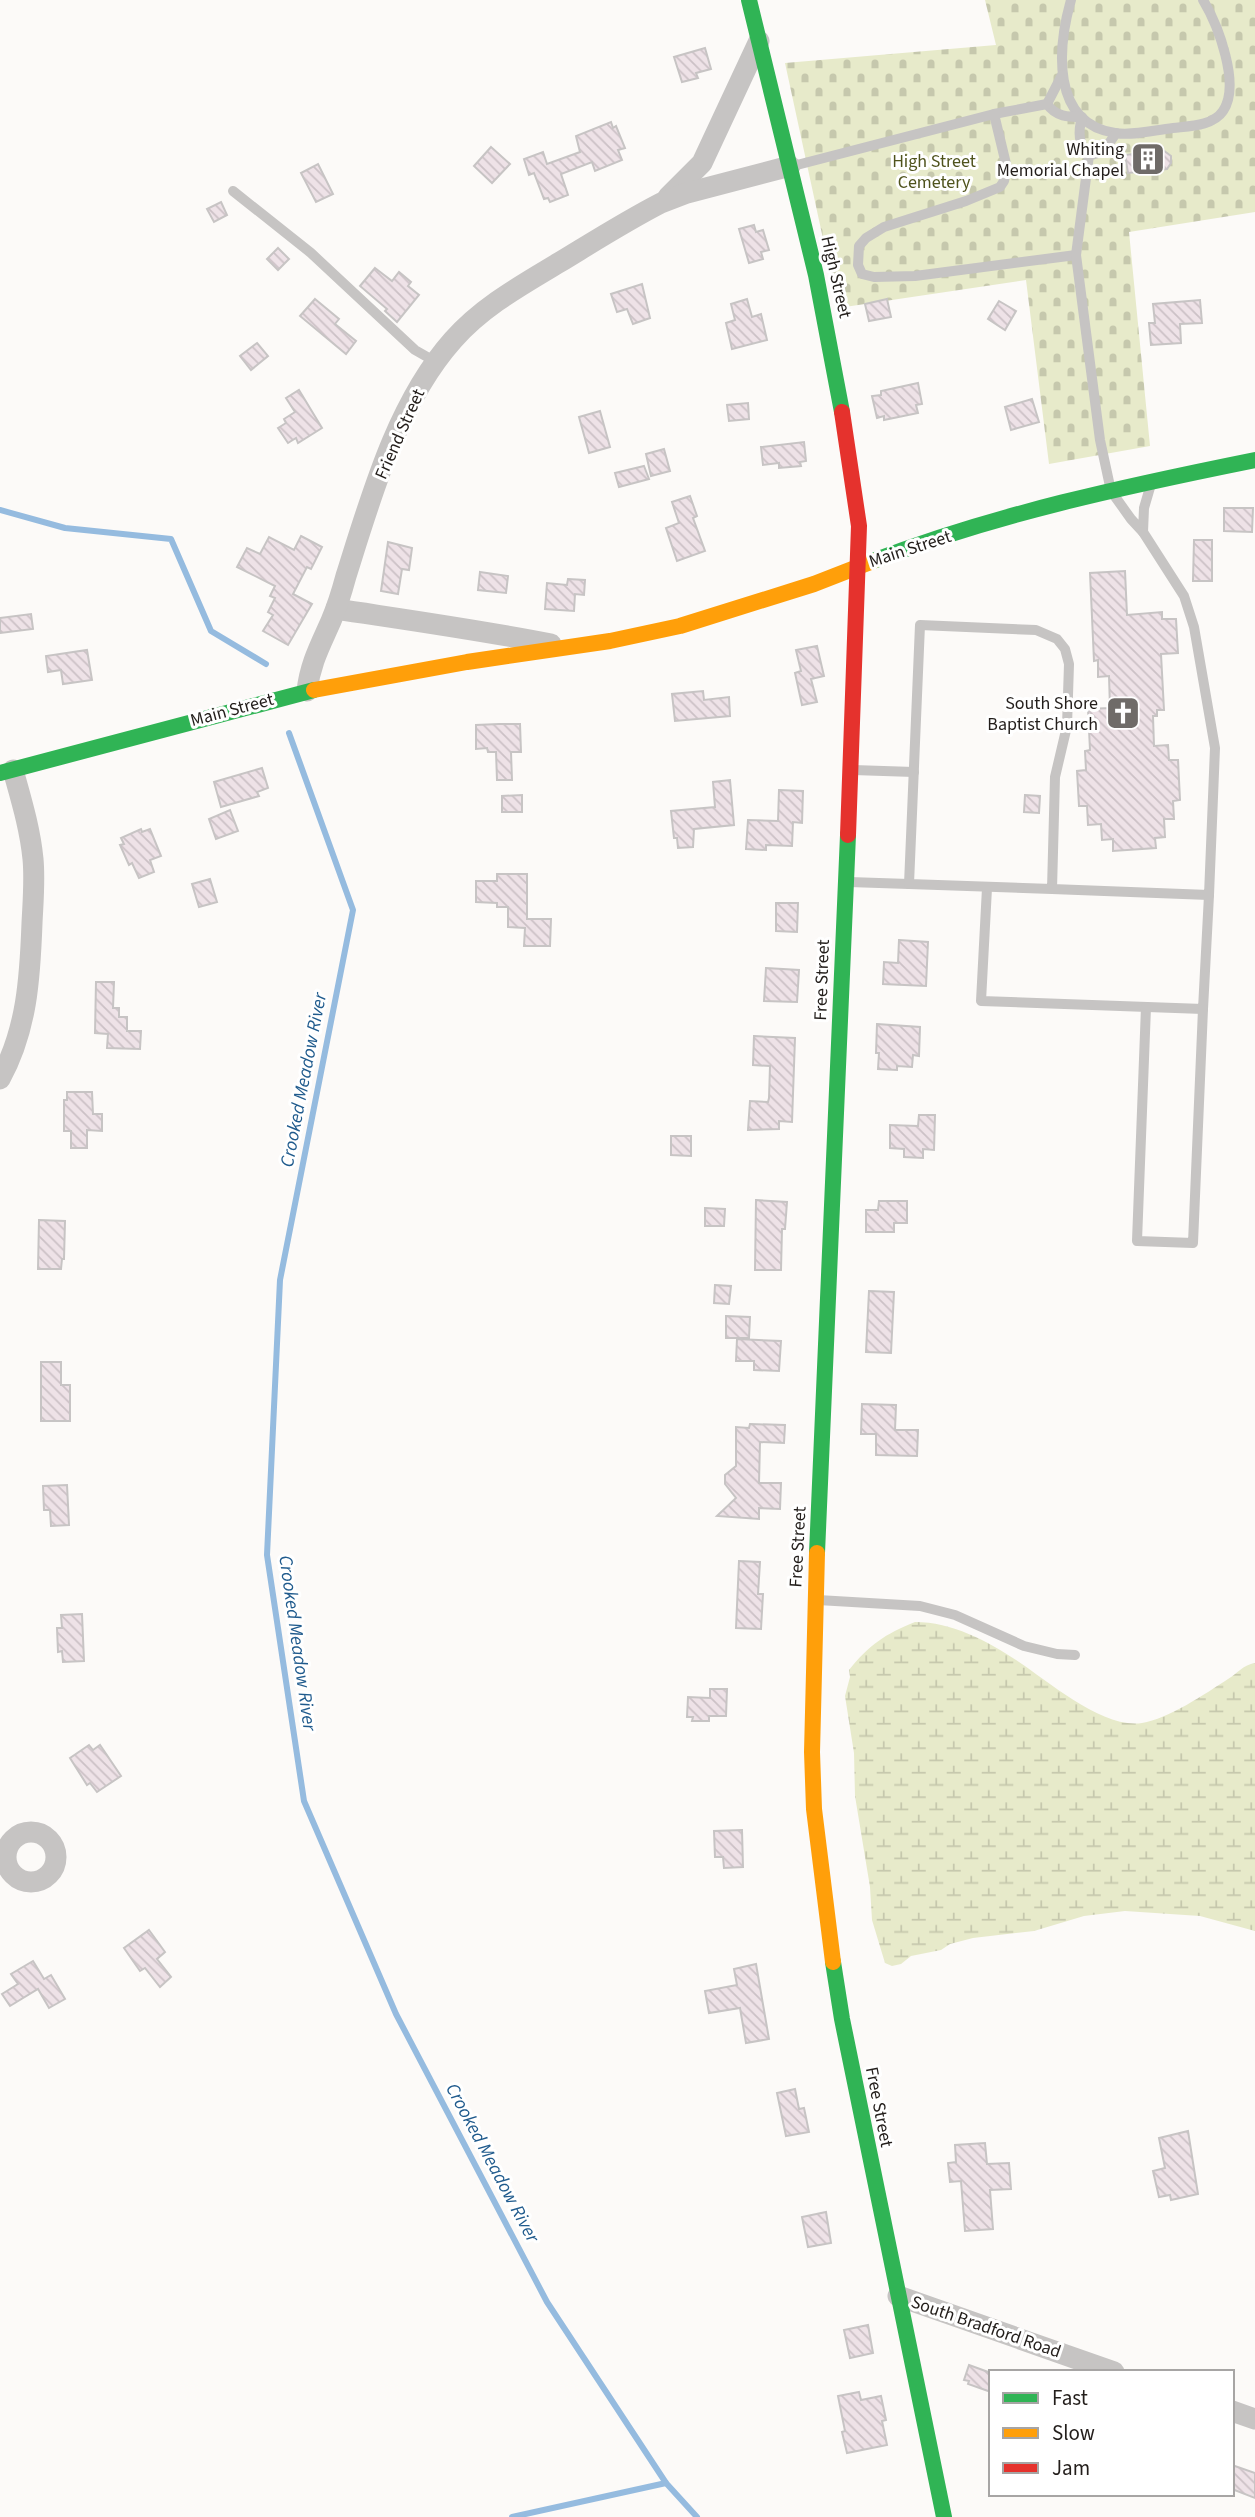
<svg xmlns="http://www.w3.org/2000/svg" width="1255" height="2517" font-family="'Source Sans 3',sans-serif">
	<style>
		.wetland { fill: url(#wetland-marsh) }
		.cemetery { fill: url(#cemetery-stones) }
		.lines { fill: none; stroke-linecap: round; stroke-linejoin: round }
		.stream { stroke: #95bbdf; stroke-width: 6 }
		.building { fill: url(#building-back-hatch); stroke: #c7c4c4; stroke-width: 2 }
		.lane { stroke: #c6c4c3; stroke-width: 10 }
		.street { stroke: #c6c4c3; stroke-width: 21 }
		.fast { stroke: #30b455; stroke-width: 16 }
		.slow { stroke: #ff9f0a; stroke-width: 16 }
		.jam { stroke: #e5322d; stroke-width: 16 }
		.labels { text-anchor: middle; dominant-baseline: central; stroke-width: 6; stroke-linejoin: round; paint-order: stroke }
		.poi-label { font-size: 18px; fill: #231e1b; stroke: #fff; text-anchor: end }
		.park-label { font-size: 18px; fill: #4f531d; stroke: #fff }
		.street-label { font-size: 18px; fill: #231e1b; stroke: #fff }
		.water-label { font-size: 19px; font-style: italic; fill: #205b8d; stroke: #fff }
	</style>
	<defs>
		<pattern id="wetland-marsh" width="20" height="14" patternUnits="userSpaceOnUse" patternTransform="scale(1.75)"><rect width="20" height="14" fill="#e7eaca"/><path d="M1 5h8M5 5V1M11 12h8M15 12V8" fill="none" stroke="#c6c8ad"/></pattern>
		<pattern id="cemetery-stones" width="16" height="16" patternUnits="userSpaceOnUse" patternTransform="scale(1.75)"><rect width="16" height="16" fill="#e7eaca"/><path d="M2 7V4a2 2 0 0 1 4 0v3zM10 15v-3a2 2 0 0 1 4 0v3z" fill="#c6c8ad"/></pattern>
		<pattern id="building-back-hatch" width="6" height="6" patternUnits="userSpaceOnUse" patternTransform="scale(1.75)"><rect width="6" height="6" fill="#eee2e7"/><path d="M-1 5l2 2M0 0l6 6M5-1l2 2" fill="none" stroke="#ccc1c6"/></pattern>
	</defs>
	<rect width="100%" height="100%" fill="#fcfaf8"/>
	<!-- wetland -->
	<path class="wetland" d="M915 1622C952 1622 988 1641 1019 1662 1049 1682 1103 1729 1142 1723 1168 1719 1205 1694 1228 1679 1238 1673 1243 1665 1255 1663V1931L1200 1916 1125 1911 1084 1916 1034 1931 973 1938 950 1944 941 1950 911 1956 901 1964 892 1966 885 1963 872 1920 870 1887 855 1796 854 1753 845 1696 850 1677 849 1670C869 1645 885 1634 915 1622Z"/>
	<!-- cemetery -->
	<polygon class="cemetery" points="985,0 1255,0 1255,212 1129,232 1150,446 1049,464 1026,280 838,308 785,63 996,45"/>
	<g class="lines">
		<!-- stream -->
		<g class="stream">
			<polyline points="0,510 65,528 171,539 211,631 266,664"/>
			<polyline points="289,733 353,910 280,1280 267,1555 304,1801 396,2014 547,2302 666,2483 697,2517"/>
			<polyline points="512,2517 666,2483"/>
		</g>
	</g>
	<!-- building -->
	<g class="building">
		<polygon points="705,48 711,69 696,73 698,78 682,82 674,57"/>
		<polygon points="611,122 613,128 616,126 625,148 618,150 622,160 595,171 592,162 561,174 568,195 550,202 548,198 544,199 534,173 529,175 524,159 543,152 547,164 580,152 576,136"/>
		<polygon points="491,147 510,164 492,183 474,166"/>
		<polygon points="1163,150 1171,156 1171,163 1167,169 1128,173 1125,155"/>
		<polygon points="318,164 333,194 316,202 301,173"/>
		<polygon points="221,202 227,215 214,222 207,209"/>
		<polygon points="754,225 756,232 763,230 769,250 761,252 763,259 749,263 739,229"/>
		<polygon points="278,248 289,259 278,270 267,259"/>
		<polygon points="375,268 392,281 399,272 411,282 408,286 419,295 397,322 385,311 387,309 360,286"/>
		<polygon points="642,284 650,318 633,324 627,309 617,312 611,294"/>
		<polygon points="315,299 339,319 335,324 356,341 346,354 300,316"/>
		<polygon points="747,299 752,317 761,314 767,340 732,349 726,323 735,320 731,304"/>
		<polygon points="887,299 891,317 869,321 865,304"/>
		<polygon points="1200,300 1202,323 1180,324 1181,343 1151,345 1149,323 1155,323 1153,304"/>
		<polygon points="999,301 1016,311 1005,330 988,319"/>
		<polygon points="257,343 268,356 251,370 240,356"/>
		<polygon points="918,383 922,404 916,405 918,413 884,420 884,416 877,418 872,396 881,395 881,391"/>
		<polygon points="299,390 322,428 298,443 296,438 288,443 278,428 286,423 284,419 295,412 286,398"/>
		<polygon points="1032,399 1039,422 1011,430 1005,407"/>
		<polygon points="748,403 749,419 729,421 727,405"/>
		<polygon points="600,411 610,447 589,453 579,417"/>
		<polygon points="804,442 806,461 800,462 801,466 779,468 779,463 763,465 761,447"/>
		<polygon points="664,449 670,471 651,476 646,454"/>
		<polygon points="644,466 649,479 619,487 615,473"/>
		<polygon points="690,496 697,516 693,518 705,551 677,561 666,528 679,523 672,502"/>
		<polygon points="1224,508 1253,508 1252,532 1224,531"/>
		<polygon points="301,536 322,547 311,569 307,567 293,594 312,604 288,645 263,631 273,615 268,612 275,598 270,596 275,586 237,567 247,548 260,554 269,537 294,550"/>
		<polygon points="1194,540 1212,540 1212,581 1193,581"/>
		<polygon points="388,542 412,548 409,570 402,569 398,594 381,591"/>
		<polygon points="1125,571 1127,615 1162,612 1162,619 1176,619 1178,653 1161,654 1164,710 1157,710 1157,716 1153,716 1154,746 1168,745 1169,760 1178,760 1180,800 1173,801 1174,819 1164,819 1165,837 1155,838 1156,848 1113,851 1113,839 1102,840 1101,824 1088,825 1087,806 1079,806 1077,771 1086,770 1085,751 1090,750 1088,709 1110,708 1109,676 1098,677 1098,660 1094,661 1090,573"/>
		<polygon points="480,572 508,576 506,593 478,590"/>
		<polygon points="568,579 585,580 584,595 575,594 574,611 545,609 547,583 567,585"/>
		<polygon points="31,614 33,629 0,633 0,618"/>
		<polygon points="817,646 824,676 811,679 817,702 802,705 795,673 801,671 796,650"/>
		<polygon points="87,650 92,680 63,684 61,670 48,672 46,656"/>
		<polygon points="703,691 704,700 729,697 730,716 675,721 672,694"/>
		<polygon points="499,724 520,724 521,752 511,752 512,780 497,780 496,752 488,752 487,748 476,749 476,725"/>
		<polygon points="262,768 268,788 257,792 259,796 221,807 214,782"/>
		<polygon points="730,780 734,825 694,829 693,847 678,848 677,838 674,838 671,811 715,807 713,782"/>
		<polygon points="779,790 803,791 802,823 793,822 792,846 766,845 766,850 746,849 748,820 778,821"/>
		<polygon points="522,795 522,812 502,812 502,796"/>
		<polygon points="1025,795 1040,796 1039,813 1024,812"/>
		<polygon points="230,810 238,831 216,839 209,819"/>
		<polygon points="141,829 142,832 150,829 161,856 150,860 154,872 139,878 132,863 129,865 120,845 124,844 121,838"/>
		<polygon points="497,874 527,874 527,919 551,919 550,946 524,946 525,928 508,927 508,907 497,907 497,903 476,902 476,881 497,881"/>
		<polygon points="210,879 217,902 199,907 192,884"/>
		<polygon points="776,903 798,903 797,932 776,931"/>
		<polygon points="899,940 928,942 926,986 883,984 884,962 898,963"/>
		<polygon points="766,968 799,970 797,1002 764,1001"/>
		<polygon points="96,982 114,982 113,1008 119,1008 119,1017 127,1017 127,1031 141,1031 140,1049 107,1048 108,1034 95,1033"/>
		<polygon points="877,1024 920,1027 919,1056 913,1055 912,1067 897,1066 897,1070 878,1069 879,1053 876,1053"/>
		<polygon points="754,1036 795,1038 792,1122 779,1121 779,1129 748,1130 750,1101 768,1102 769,1098 770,1066 753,1065"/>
		<polygon points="67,1092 92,1092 93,1114 102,1114 102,1131 87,1130 87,1148 71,1148 71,1131 64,1131 64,1100 67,1100"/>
		<polygon points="919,1115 935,1115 934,1150 923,1149 923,1158 904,1157 904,1149 890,1148 890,1125 918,1126"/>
		<polygon points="671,1136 691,1136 691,1156 671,1155"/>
		<polygon points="756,1200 787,1202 785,1229 782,1229 781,1270 755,1270"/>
		<polygon points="879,1201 907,1201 907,1223 894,1223 894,1232 866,1232 866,1210 878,1210"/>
		<polygon points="705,1208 725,1209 724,1226 705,1226"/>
		<polygon points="39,1220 65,1221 64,1259 62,1259 61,1269 38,1269"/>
		<polygon points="715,1285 731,1286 729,1304 714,1303"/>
		<polygon points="869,1291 894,1292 891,1353 866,1352"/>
		<polygon points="726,1316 750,1317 749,1338 726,1338"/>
		<polygon points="737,1339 781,1341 779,1371 754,1370 754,1361 736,1361"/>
		<polygon points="41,1362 61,1362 61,1385 70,1385 70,1421 41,1421"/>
		<polygon points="862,1404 896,1405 895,1430 918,1430 917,1456 876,1455 876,1434 861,1434"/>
		<polygon points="750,1424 785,1425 784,1443 760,1442 759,1483 781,1483 780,1509 759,1508 759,1519 717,1516 736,1498 725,1484 725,1475 736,1466 736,1427 749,1428"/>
		<polygon points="67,1485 69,1525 51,1526 50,1510 44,1510 43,1486"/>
		<polygon points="739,1561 760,1562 758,1594 763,1594 761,1629 736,1628"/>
		<polygon points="82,1614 84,1661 63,1662 62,1651 58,1652 57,1628 62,1628 61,1615"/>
		<polygon points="710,1689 727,1689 726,1716 709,1716 709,1721 692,1721 693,1717 687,1717 688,1697 710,1698"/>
		<polygon points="89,1745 93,1750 100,1745 121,1776 97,1792 90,1783 87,1785 70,1758"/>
		<polygon points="742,1830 743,1867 724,1868 723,1857 715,1857 714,1831"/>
		<polygon points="149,1930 165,1952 157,1959 171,1977 160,1987 145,1968 140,1971 124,1948"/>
		<polygon points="33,1961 44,1979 51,1975 65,1999 49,2008 38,1989 10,2006 2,1994 18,1984 11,1974"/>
		<polygon points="756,1964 769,2039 746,2043 740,2008 709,2013 705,1991 737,1985 734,1969"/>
		<polygon points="795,2089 799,2109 804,2108 809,2132 786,2136 777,2093"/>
		<polygon points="1188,2131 1198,2194 1171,2200 1170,2195 1159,2197 1153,2171 1165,2168 1159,2138"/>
		<polygon points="985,2143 987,2164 1009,2163 1011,2189 990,2190 993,2229 965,2231 961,2181 950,2182 948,2163 956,2162 955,2145"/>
		<polygon points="826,2212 831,2243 808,2247 802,2217"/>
		<polygon points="868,2325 873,2353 850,2358 844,2330"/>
		<polygon points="969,2365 991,2373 991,2392 968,2384 969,2381 964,2380"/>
		<polygon points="859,2392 861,2400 881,2396 886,2420 882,2421 887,2445 847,2453 842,2432 845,2431 838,2396"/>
		<polygon points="1232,2465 1255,2473 1255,2498 1232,2489"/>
	</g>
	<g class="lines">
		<!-- lane -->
		<g class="lane">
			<path d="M1071 0C1058 46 1050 123 1115 133 1134 136 1154 130 1173 128 1189 126 1213 126 1223 111 1241 85 1218 25 1203 0"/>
			<path d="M1062 75 1047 104C1056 117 1068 117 1082 117 1078 132 1078 144 1089 155 1103 154 1109 144 1116 133"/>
			<polyline points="994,114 1007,168 1004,181 1000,187 966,201 884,227 866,238 859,246 858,265 862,274 874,277 915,276 1076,255"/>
			<polyline points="1089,155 1076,255 1100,440 1111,491 1131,519 1143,532 1144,508 1151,484"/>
			<polyline points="793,166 994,114 1047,104"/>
			<polyline points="233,191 311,253 415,350 436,362"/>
			<polyline points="853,770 914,772"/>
			<polyline points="849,882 909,884"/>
			<polyline points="987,888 981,1001 1203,1009 1209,895"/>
			<polyline points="1052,889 909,884 920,625 1036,630 1057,639 1065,649 1069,664 1067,726 1055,777 1052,889 1209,895 1215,748 1194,627 1184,596 1143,532"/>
			<polyline points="1146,1007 1137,1241 1193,1243 1203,1009"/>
			<polyline points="818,1600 920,1606 955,1615 1024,1646 1057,1654 1075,1655"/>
		</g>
		<!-- street -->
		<g class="street">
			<polyline points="668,197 702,163 759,41"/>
			<path d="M336 609C408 620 480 630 551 644"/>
			<path d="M307 691C310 664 320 646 331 621 337 607 342 591 346 576 371 497 397 403 453 340 483 306 522 285 560 262 593 242 626 221 661 203L687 193 790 166"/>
			<path d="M0 1079C27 1030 30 978 32 923 33 902 35 880 33 859 30 828 21 799 13 770"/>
			<circle cx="31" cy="1857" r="25"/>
			<polyline points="898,2296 1114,2372"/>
			<polyline points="1232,2411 1255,2419"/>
		</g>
		<!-- fast -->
		<g class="fast">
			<polyline points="749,0 816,275 842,412"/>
			<path d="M873 561C996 514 1126 486 1255 460"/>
			<polyline points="0,773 314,690"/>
			<polyline points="817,1553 848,835"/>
			<polyline points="833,1962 842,2019 944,2517"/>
		</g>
		<!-- slow -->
		<g class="slow">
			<polyline points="314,690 467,662 610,641 680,626 814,584 873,561"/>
			<polyline points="817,1553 812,1752 814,1809 833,1962"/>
		</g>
		<!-- jam -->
		<polyline class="jam" points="842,412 859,526 848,835"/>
	</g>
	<!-- icons -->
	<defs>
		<g id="building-square" transform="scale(1.75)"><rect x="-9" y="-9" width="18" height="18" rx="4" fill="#6f6b68" stroke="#fff"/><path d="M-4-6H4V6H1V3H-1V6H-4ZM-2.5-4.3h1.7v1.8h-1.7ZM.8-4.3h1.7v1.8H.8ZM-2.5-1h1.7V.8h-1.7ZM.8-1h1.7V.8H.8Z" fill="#fff"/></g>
		<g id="church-square" transform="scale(1.75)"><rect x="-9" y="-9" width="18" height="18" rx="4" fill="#6f6b68" stroke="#fff"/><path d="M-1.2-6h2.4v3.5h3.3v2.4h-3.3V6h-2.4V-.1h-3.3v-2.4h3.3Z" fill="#fff"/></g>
	</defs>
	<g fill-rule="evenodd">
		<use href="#building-square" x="1148" y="159"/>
		<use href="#church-square" x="1123" y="713"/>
	</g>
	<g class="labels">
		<!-- poi labels -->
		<g class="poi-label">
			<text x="1124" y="149">Whiting<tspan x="1124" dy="21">Memorial Chapel</tspan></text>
			<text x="1098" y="703">South Shore<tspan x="1098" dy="21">Baptist Church</tspan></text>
		</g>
		<!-- park labels -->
		<g class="park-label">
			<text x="934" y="161">High Street<tspan x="934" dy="21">Cemetery</tspan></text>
		</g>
		<!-- street labels -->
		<g class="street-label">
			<text transform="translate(836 277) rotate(77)">High Street</text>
			<text transform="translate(400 434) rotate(-66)">Friend Street</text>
			<text transform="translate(910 549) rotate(-18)">Main Street</text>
			<text transform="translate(232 710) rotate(-15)">Main Street</text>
			<text transform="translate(822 980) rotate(-88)">Free Street</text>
			<text transform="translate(798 1547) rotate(-87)">Free Street</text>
			<text transform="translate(879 2107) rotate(79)">Free Street</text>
			<text transform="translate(986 2327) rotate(19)">South Bradford Road</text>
		</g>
		<!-- water labels -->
		<g class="water-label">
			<text transform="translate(304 1080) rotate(-79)">Crooked Meadow River</text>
			<text transform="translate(297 1643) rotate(82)">Crooked Meadow River</text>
			<text transform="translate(492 2163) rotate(62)">Crooked Meadow River</text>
		</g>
	</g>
	<!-- legend -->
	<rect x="989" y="2370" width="245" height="126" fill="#ffffff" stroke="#a7a5a4" stroke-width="2"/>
	<rect x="1003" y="2393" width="35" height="10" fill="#30b455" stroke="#a7a5a4" stroke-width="2"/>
	<text x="1052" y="2405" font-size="21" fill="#231e1b">Fast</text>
	<rect x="1003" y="2428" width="35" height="10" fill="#ff9f0a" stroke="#a7a5a4" stroke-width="2"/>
	<text x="1052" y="2440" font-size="21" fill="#231e1b">Slow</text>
	<rect x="1003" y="2463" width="35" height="10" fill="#e5322d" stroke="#a7a5a4" stroke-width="2"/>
	<text x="1052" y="2475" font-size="21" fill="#231e1b">Jam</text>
</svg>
